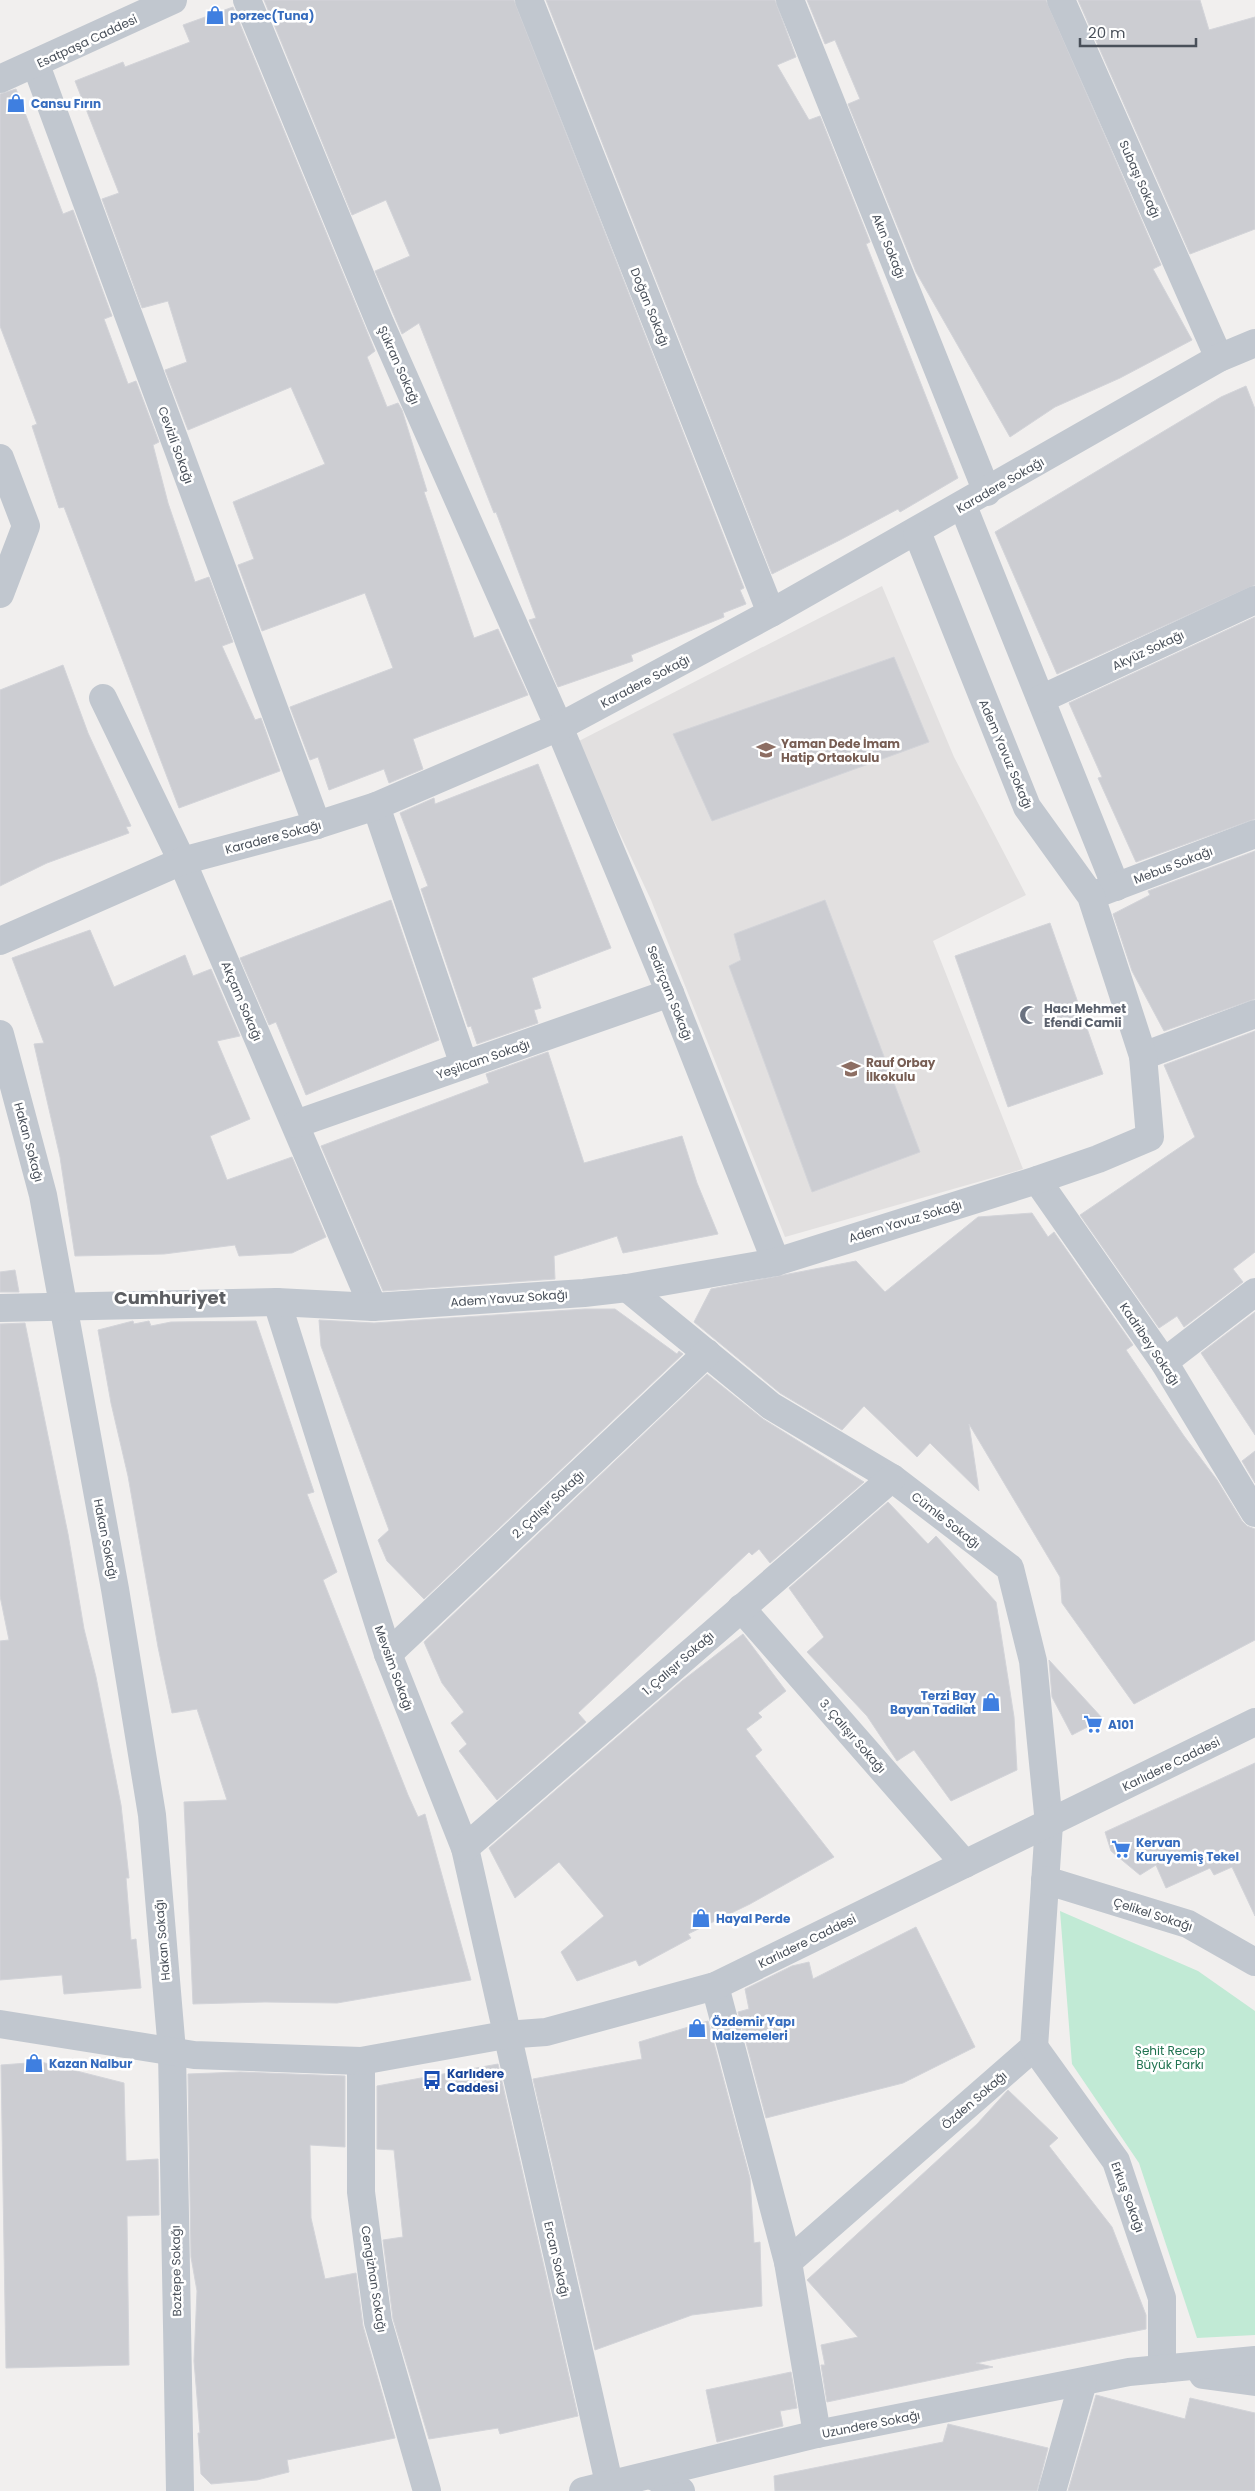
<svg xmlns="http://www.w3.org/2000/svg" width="1255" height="2491" font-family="Poppins,sans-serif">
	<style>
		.education { fill: #e2e0e0 }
		.green { fill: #c1ead5 }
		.building { fill: #cccdd2; stroke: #d3d4d9 }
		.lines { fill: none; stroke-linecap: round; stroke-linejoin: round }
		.minor { stroke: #c1c7cf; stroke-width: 28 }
		.tertiary { stroke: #c1c7cf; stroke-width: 28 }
		.labels { text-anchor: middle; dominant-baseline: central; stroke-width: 5; stroke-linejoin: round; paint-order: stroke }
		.shop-label { font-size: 12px; font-weight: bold; fill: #366cbe; stroke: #fff; text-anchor: start }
		.street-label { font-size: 12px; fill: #49505a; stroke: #fff }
		.education-label { font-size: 12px; font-weight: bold; fill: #785e54; stroke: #fff; text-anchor: start }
		.worship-label { font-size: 12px; font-weight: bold; fill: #5b616d; stroke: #fff; text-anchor: start }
		.park-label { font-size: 12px; fill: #217351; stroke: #fff }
		.transit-label { font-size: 12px; font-weight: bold; fill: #164399; stroke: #fff; text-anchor: start }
		.district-label { font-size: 18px; font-weight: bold; fill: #5c5e62; stroke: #fff }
	</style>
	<rect width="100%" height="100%" fill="#f1efee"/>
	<!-- education -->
	<polygon class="education" points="882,586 954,757 1026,895 933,941 1023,1169 785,1237 651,900 577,742"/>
	<!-- green -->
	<polygon class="green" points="1060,1911 1198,1971 1255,2011 1255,2335 1197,2338 1139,2163 1072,2064"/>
	<!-- building -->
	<g class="building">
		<polygon points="264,0 514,0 744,588 740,590 746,604 723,613 724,617 631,655 633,661 558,687 529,620 536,618 496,512 494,513 419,323 402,334 375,271 410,256 386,200 352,215"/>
		<polygon points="546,0 775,0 796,57 777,65 809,120 820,116 870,242 866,244 958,478 900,512 898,509 840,540 772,574"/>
		<polygon points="807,0 1046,0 1161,265 1153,269 1192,340 1120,378 1055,407 1010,437 916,272 848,104 860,99 835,40 825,44"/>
		<polygon points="1078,0 1200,0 1209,30 1255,17 1255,229 1190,254"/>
		<polygon points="233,7 375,351 367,357 387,407 398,403 402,410 427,491 424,492 474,638 498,629 528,695 413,739 423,769 389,783 384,769 329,790 318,757 310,760 290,707 393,668 365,593 262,631 238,565 254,559 233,502 325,464 291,387 188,430 165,370 187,362 168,301 142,308 102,199 119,193 75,81 123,62 125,67 190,42 183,25"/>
		<polygon points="16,89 63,214 73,210 112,316 104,319 128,384 136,381 159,442 153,445 168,503 195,582 209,577 233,642 222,646 255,720 261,718 280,771 179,808 64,507 59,508 32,426 37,424 0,326 0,94"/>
		<polygon points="1246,386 1255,409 1255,585 1057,674 995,532 1221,397"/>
		<polygon points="1255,617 1255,819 1136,862 1098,778 1102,777 1069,703"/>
		<polygon points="894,657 929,742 712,821 673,734"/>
		<polygon points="63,665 88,733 131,826 126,827 129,833 47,863 0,886 0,690"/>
		<polygon points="538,764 611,948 532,978 541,1008 534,1010 538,1023 477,1044 471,1026 468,1027 421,889 428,886 400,813 434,798 435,804"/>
		<polygon points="1255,851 1255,999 1164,1031 1132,971 1113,914 1150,895 1148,891"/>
		<polygon points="391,900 439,1040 306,1095 276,1022 269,1025 240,958"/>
		<polygon points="825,900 920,1152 812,1192 729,966 741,960 734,934"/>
		<polygon points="1050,923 1103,1074 1008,1107 955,956"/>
		<polygon points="90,930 114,987 185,955 193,976 211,969 240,1036 217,1041 250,1119 210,1136 227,1180 292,1157 326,1237 292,1253 239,1256 235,1245 164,1254 75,1256 60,1157 34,1044 44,1043 12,958"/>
		<polygon points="1255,1031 1255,1252 1233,1269 1243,1282 1184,1327 1177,1316 1159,1328 1080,1215 1195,1137 1164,1065"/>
		<polygon points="548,1052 584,1163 682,1136 697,1183 718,1234 623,1253 617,1236 554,1256 555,1279 383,1291 321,1146 489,1083 486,1074"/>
		<polygon points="1032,1213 1048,1237 1054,1232 1133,1345 1126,1350 1184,1436 1217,1480 1242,1521 1247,1526 1255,1529 1255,1640 1134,1704 1062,1603 1060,1577 969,1424 979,1491 930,1443 917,1457 864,1406 842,1430 780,1393 694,1322 711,1289 856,1261 885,1292 978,1217"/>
		<polygon points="15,1270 19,1292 0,1292 0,1272"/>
		<polygon points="585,1309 615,1309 677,1354 679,1351 683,1354 424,1599 387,1561 378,1540 389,1530 321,1346 319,1320 374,1323"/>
		<polygon points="1255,1312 1255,1435 1201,1353"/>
		<polygon points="133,1321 134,1324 149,1321 151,1326 171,1322 256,1321 314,1492 307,1494 337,1572 323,1580 408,1795 418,1817 425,1814 471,1980 337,2003 265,2002 193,2004 184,1802 227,1800 197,1709 172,1713 158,1647 128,1476 111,1403 98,1330"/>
		<polygon points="25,1323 68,1534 84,1629 96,1677 121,1805 129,1878 126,1878 131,1940 136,1939 141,1988 64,1994 62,1975 0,1980 0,1641 9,1640 0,1596 0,1324"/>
		<polygon points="707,1374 763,1419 864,1482 770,1563 759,1549 752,1555 749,1552 578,1713 586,1722 497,1800 459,1751 467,1744 451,1723 464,1712 442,1683 424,1642"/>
		<polygon points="1255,1451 1255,1483 1242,1461"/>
		<polygon points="888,1502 928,1544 936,1536 996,1602 1014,1717 1017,1770 951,1801 914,1750 897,1761 867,1716 807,1652 824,1637 789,1588"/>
		<polygon points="743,1634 786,1691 758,1713 762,1717 746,1729 762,1750 755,1756 834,1857 750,1904 688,1934 691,1938 639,1966 636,1960 577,1981 561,1952 604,1916 559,1862 515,1898 489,1848 682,1681"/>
		<polygon points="1049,1660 1103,1719 1072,1735 1052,1697"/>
		<polygon points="1255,1763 1255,1916 1232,1867 1214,1875 1210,1868 1166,1888 1156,1865 1140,1875 1111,1851 1105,1832"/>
		<polygon points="916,1927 975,2047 903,2083 766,2118 738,2012 749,2009 745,1989 792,1966 809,1962 813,1979"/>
		<polygon points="708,2021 750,2178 754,2243 760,2242 762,2306 692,2315 595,2350 533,2079 642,2059 639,2042"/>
		<polygon points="41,2062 124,2083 126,2161 158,2159 159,2215 127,2216 129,2365 6,2368 1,2065"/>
		<polygon points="498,2064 578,2416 500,2434 498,2428 429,2439 393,2319 383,2240 403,2237 394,2150 377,2149 377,2086"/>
		<polygon points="240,2072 345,2076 345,2147 310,2145 311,2218 325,2279 356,2273 363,2326 395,2438 287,2460 289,2472 257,2480 211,2484 201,2474 198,2433 200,2433 194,2361 197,2291 191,2257 188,2074"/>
		<polygon points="1008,2090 1058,2138 1049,2146 1112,2227 1146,2315 1146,2329 976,2363 993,2367 827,2402 821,2365 825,2365 821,2345 858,2337 807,2280 977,2124"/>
		<polygon points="791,2372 797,2408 780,2411 783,2426 717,2442 706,2390"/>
		<polygon points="1096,2395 1185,2419 1190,2398 1255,2413 1255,2491 1068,2491"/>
		<polygon points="948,2424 1048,2448 1037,2491 775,2491 774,2476 943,2442"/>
	</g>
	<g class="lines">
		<!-- minor -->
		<g class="minor">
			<polyline points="247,0 380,323 559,727 670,993 776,1262"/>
			<polyline points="529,0 771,613"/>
			<polyline points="790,0 987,492"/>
			<polyline points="1061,0 1219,358"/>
			<polyline points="36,65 317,825"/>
			<polyline points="0,458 26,526 0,594"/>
			<polyline points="963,506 1116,887"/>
			<polyline points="103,698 182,861 373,1307"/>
			<polyline points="1041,699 1255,600"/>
			<polyline points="376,806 464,1065"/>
			<polyline points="1099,893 1255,834"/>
			<polyline points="0,941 182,861 317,825 376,806 559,727 771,613 1219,358 1255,343"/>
			<polyline points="0,1034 43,1195 115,1589 152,1815 172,2051 180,2491"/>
			<polyline points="1143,1056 1255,1014"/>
			<polyline points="296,1124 670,993"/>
			<polyline points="1037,1180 1164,1362 1255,1513"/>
			<polyline points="627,1288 771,1406 892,1478 1010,1568 1033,1661 1049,1824 1034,2047 788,2262"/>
			<polyline points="277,1302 388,1654 465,1848 609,2483"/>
			<polyline points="0,1308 277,1302 373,1307 584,1293 627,1288 776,1262 1037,1180 1098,1159 1150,1137 1143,1056 1091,896 1027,807 917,532"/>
			<polyline points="1164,1362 1255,1292"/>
			<polyline points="741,1608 965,1864"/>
			<polyline points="388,1654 707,1353"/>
			<polyline points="465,1848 892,1478"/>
			<polyline points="1045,1880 1188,1924 1255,1962"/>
			<polyline points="715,1986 788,2262 817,2434"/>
			<polyline points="1034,2047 1116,2161 1162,2298 1162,2369"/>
			<polyline points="361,2061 361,2192 378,2322 427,2491"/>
			<polyline points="1203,2375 1255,2382"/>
			<polyline points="651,2475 681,2491"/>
			<polyline points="583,2491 817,2434 1129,2372 1255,2360"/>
			<polyline points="1052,2491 1083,2382"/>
		</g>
		<!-- tertiary -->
		<g class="tertiary">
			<polyline points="0,79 173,0"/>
			<polyline points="0,2024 194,2055 361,2061 505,2035 546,2032 715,1986 1255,1722"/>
		</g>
	</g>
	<!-- icons -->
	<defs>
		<g id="shop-bare" transform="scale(1.5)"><path d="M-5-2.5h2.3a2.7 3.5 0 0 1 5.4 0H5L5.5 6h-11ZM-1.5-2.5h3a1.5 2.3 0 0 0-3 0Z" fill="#3f7fe0" stroke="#fff" stroke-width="2.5" paint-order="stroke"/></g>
		<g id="school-bare" transform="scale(1.5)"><path d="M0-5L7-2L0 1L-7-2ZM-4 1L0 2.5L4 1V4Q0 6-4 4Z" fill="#8d6e63" stroke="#fff" stroke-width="2.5" paint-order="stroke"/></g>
		<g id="mosque-bare" transform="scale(1.5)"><path d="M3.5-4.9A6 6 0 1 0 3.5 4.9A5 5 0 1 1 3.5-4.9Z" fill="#6b7280" stroke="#fff" stroke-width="2.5" paint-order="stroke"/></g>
		<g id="supermarket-bare" transform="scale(1.5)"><path d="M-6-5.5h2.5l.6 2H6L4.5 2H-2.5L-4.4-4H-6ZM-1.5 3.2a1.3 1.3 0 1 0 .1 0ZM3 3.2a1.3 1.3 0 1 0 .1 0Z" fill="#3f7fe0" stroke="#fff" stroke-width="2.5" paint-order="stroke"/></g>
		<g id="bus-bare" transform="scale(1.5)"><path d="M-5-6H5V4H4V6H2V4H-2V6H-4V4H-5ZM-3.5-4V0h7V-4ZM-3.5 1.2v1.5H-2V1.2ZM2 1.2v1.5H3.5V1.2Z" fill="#1a4fb4" stroke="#fff" stroke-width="2.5" paint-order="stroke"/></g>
	</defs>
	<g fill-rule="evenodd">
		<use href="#shop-bare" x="215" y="15"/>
		<use href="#shop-bare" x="16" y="103"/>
		<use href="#school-bare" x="766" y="750"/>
		<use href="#mosque-bare" x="1029" y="1015"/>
		<use href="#school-bare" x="851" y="1069"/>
		<use href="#shop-bare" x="991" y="1702"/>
		<use href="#supermarket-bare" x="1093" y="1724"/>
		<use href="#supermarket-bare" x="1121" y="1849"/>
		<use href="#shop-bare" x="701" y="1918"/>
		<use href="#shop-bare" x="697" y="2028"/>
		<use href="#shop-bare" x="34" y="2063"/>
		<use href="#bus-bare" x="432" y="2080"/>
	</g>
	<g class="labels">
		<!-- shop labels -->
		<g class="shop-label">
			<text x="230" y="15">porzec(Tuna)</text>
			<text x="31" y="103">Cansu Fırın</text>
			<text x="976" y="1695" text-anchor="end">Terzi Bay<tspan x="976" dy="14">Bayan Tadilat</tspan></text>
			<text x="1108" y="1724">A101</text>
			<text x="1136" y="1842">Kervan<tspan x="1136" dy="14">Kuruyemiş Tekel</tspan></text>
			<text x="716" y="1918">Hayal Perde</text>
			<text x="712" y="2021">Özdemir Yapı<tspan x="712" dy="14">Malzemeleri</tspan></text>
			<text x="49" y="2063">Kazan Nalbur</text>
		</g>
		<!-- street labels -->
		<g class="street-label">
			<text transform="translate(87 41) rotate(-25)">Esatpaşa Caddesi</text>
			<text transform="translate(1140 179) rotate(66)">Subaşı Sokağı</text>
			<text transform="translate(889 246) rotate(68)">Akın Sokağı</text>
			<text transform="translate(650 307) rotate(68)">Doğan Sokağı</text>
			<text transform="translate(399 365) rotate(66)">Şükran Sokağı</text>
			<text transform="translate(176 445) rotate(70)">Cevizli Sokağı</text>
			<text transform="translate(1000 485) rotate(-30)">Karadere Sokağı</text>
			<text transform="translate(1148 650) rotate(-25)">Akyüz Sokağı</text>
			<text transform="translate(645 681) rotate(-28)">Karadere Sokağı</text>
			<text transform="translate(1006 754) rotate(67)">Adem Yavuz Sokağı</text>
			<text transform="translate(273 837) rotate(-15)">Karadere Sokağı</text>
			<text transform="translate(1173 865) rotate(-21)">Mebus Sokağı</text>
			<text transform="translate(670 993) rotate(68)">Sedirçam Sokağı</text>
			<text transform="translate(242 1001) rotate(67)">Akçam Sokağı</text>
			<text transform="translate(483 1059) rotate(-19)">Yeşilcam Sokağı</text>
			<text transform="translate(29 1142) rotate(75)">Hakan Sokağı</text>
			<text transform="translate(905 1221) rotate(-17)">Adem Yavuz Sokağı</text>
			<text transform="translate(509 1298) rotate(-4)">Adem Yavuz Sokağı</text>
			<text transform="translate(1150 1344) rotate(56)">Kadribey Sokağı</text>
			<text transform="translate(548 1504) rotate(-43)">2. Çalışır Sokağı</text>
			<text transform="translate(946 1520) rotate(38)">Cümle Sokağı</text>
			<text transform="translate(106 1539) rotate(79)">Hakan Sokağı</text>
			<text transform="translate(678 1663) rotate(-41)">1. Çalışır Sokağı</text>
			<text transform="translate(394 1668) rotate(70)">Mevsim Sokağı</text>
			<text transform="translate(853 1736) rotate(49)">3. Çalışır Sokağı</text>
			<text transform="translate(1171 1764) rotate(-26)">Karlıdere Caddesi</text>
			<text transform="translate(1153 1914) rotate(18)">Çelikel Sokağı</text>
			<text transform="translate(162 1940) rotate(-95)">Hakan Sokağı</text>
			<text transform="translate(807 1941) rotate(-26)">Karlıdere Caddesi</text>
			<text transform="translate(974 2100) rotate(-41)">Özden Sokağı</text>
			<text transform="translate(1128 2197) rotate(70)">Erkuş Sokağı</text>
			<text transform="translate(557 2259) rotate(77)">Ercan Sokağı</text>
			<text transform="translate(176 2271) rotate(-91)">Boztepe Sokağı</text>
			<text transform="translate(374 2279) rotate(81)">Cengizhan Sokağı</text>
			<text transform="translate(871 2424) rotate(-11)">Uzundere Sokağı</text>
		</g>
		<!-- education labels -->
		<g class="education-label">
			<text x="781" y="743">Yaman Dede İmam<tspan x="781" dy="14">Hatip Ortaokulu</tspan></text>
			<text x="866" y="1062">Rauf Orbay<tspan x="866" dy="14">İlkokulu</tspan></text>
		</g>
		<!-- worship labels -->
		<g class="worship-label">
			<text x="1044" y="1008">Hacı Mehmet<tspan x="1044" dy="14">Efendi Camii</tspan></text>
		</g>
		<!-- park labels -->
		<g class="park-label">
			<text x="1170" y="2050">Şehit Recep<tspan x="1170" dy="14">Büyük Parkı</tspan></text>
		</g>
		<!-- transit labels -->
		<g class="transit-label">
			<text x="447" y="2073">Karlıdere<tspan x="447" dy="14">Caddesi</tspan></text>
		</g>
		<!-- district labels -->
		<g class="district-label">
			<text x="170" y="1297">Cumhuriyet</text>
		</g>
	</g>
	<!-- scale -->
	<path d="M1080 38v8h116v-8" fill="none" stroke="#49505a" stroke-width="2.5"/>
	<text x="1088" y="38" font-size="15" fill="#49505a" stroke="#ffffff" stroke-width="4" paint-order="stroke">20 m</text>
</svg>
